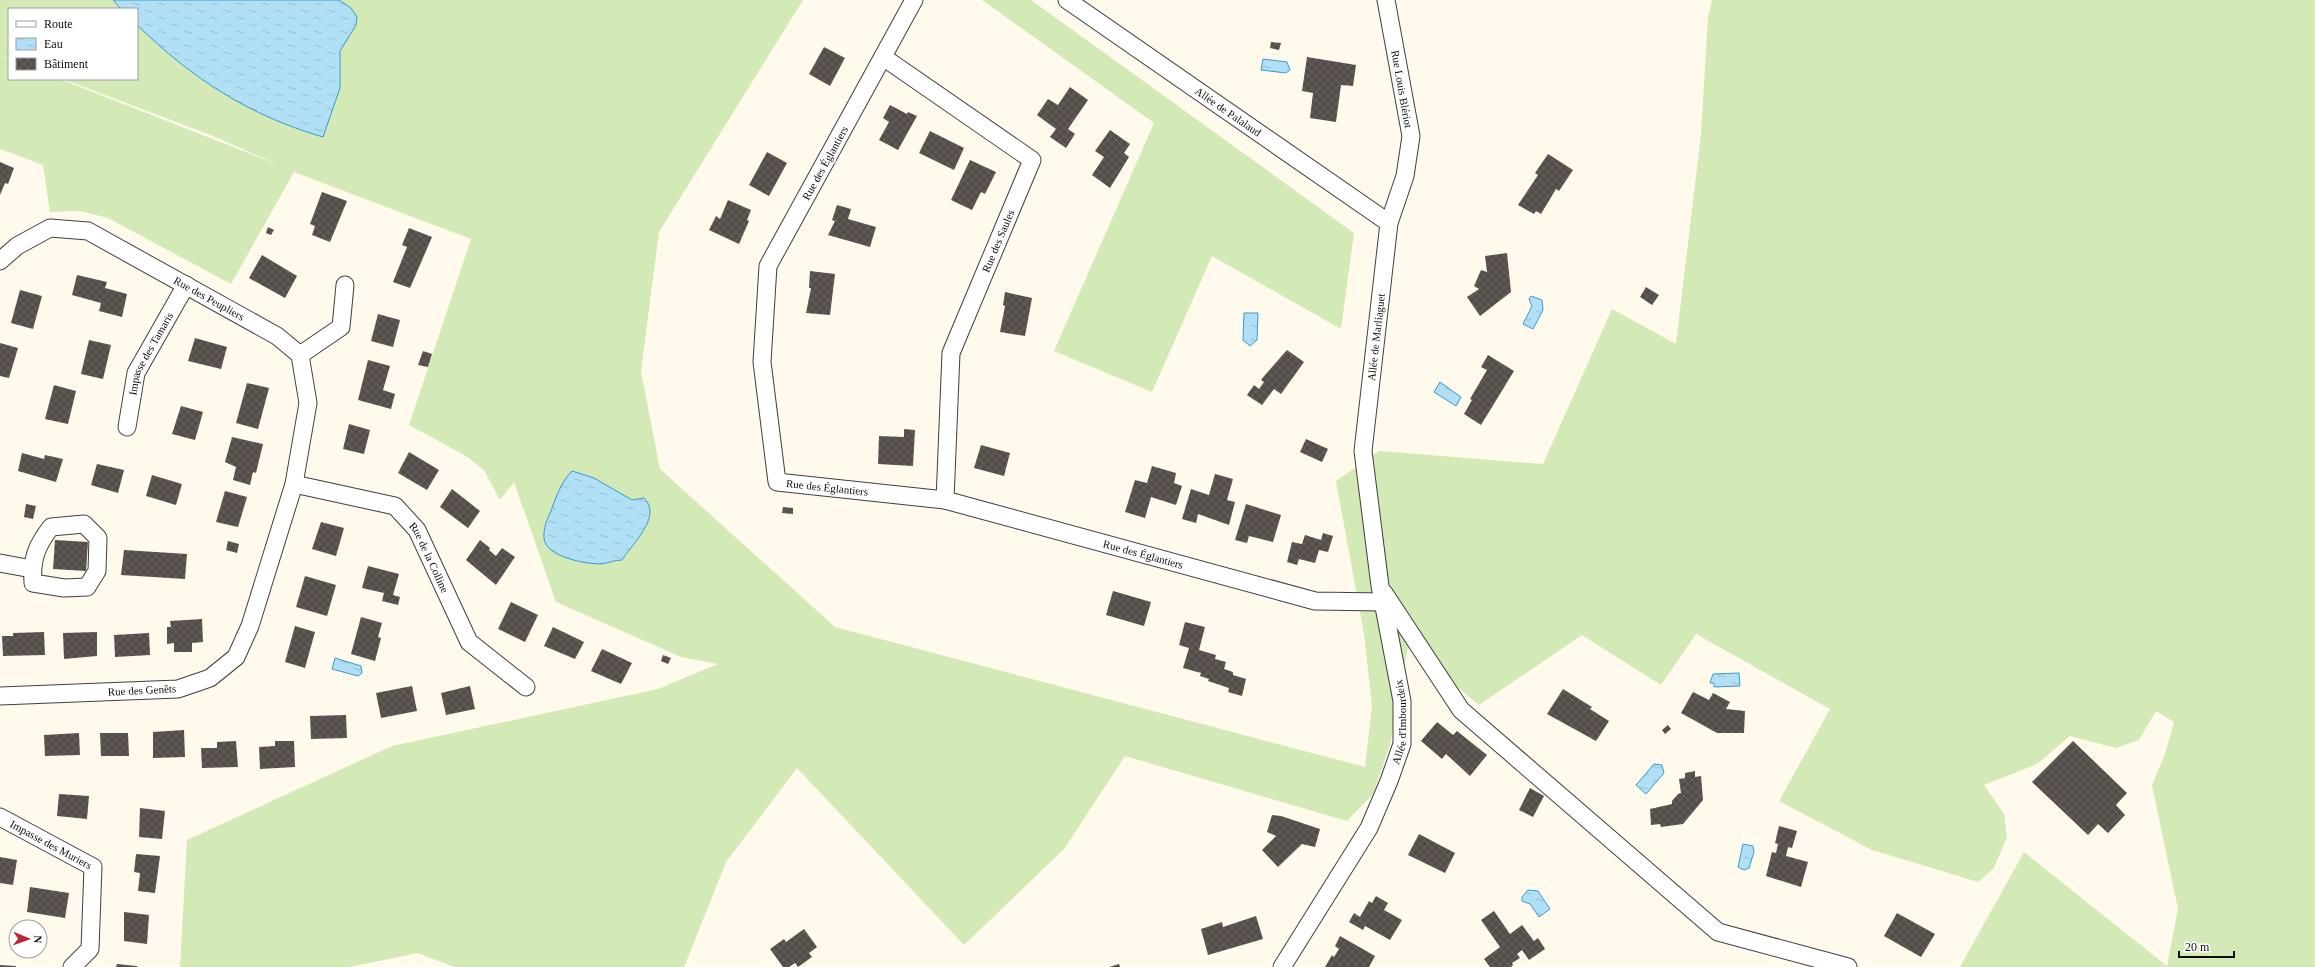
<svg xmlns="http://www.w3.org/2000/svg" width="2315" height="967" font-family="'Times New Roman',serif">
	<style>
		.grass { fill: #d3e9b6 }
		.water { fill: url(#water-ripples); stroke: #389acd }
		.building { fill: url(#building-cross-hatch) }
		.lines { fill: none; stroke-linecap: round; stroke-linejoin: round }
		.minor-casing { stroke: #3f3f3f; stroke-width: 19 }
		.minor { stroke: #fff; stroke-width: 17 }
		.labels { text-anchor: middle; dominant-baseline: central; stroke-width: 4; stroke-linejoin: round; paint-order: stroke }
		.street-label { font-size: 11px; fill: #0c0c0c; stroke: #fff }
	</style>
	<defs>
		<pattern id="water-ripples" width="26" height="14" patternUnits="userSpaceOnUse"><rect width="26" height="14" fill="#b1e0f6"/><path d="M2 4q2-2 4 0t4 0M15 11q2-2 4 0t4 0" fill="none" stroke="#97bfd2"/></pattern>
		<pattern id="building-cross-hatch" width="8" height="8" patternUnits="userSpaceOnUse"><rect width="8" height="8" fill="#554d49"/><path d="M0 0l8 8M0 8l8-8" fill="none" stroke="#68625f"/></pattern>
	</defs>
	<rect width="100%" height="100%" fill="#fffaec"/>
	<!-- grass -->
	<g class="grass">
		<polygon points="0,0 803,0 659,232 641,371 660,469 835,627 1365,767 1372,706 1364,634 1336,481 1379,451 1543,464 1612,309 1676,344 1701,134 1708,17 1712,0 2315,0 2315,967 1960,967 2024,852 2167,966 2178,909 2152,785 2165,754 2174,722 2156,711 2139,740 2116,748 2070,736 2037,764 1984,785 2004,814 2007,837 1994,868 1978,882 1872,850 1779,801 1830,709 1696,634 1661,685 1582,635 1479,705 1408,647 1390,745 1373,794 1347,821 1125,756 1064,849 964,945 797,768 726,862 684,967 454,967 418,953 349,967 180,967 187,840 392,746 658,689 718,664 681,657 556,602 514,482 500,500 484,470 466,456 409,425 471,239 294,172 231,284 108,218 80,211 50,212 43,165 0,149 0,55 9,59 9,79 60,79 279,165 213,136 63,79 137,79 137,9 9,9 9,58 0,55"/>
		<polygon points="982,0 1031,0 1354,233 1341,329 1212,256 1152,392 1054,351 1154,123"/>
	</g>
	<!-- water -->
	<g class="water">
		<path d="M113 0H339L351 8 357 17 356 25 340 51V88L323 137C248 115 193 79 137 25V9H121Z"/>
		<polygon points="1263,59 1287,62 1290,70 1286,73 1261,70"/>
		<polygon points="1531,296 1542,300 1543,310 1533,329 1523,324 1532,306 1529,299"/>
		<polygon points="1244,313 1258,313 1257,340 1250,346 1243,340"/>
		<polygon points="1440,382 1461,397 1456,406 1434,392"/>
		<path d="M572 471 594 478 632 500 644 498C663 516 632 544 622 560 615 560 608 563 601 564 586 564 545 557 544 538 543 529 547 519 551 511 556 497 561 482 572 471Z"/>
		<polygon points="335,658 361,666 362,673 358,676 332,669"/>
		<polygon points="1739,673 1740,686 1714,687 1714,683 1710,683 1713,674"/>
		<polygon points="1654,764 1662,765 1664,773 1646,794 1636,785"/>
		<polygon points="1743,844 1753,846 1754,852 1749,868 1744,870 1738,867"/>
		<polygon points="1528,890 1538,891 1550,909 1539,917 1530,904 1522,901 1522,897"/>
	</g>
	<!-- building -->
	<g class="building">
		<polygon points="1271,42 1281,43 1279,50 1270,48"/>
		<polygon points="824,47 845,58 830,86 809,74"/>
		<polygon points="1307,57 1356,65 1353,86 1341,85 1336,122 1310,118 1313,93 1302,91"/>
		<polygon points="1070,87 1088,100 1068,129 1075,134 1066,148 1050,137 1056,129 1037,115 1048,99 1058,105"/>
		<polygon points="890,105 907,114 908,112 917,116 898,150 879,140 889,122 883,118"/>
		<polygon points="1110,130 1130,144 1124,153 1129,157 1110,188 1092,175 1104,157 1095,151"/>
		<polygon points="930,131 964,148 954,170 919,153"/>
		<polygon points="767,152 787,163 769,196 749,185"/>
		<polygon points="1548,154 1573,170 1559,191 1556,189 1541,214 1536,211 1534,214 1518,205 1538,175 1535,173"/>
		<polygon points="970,160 996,172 985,194 981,192 972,210 951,200"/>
		<polygon points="0,162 14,168 8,184 5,183 0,195"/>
		<polygon points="322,192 347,201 330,242 312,235 315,226 310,224"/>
		<polygon points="728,200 751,210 747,220 749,221 739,244 709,230 716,216 720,219"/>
		<polygon points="837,205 851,209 848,219 876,227 870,247 828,235 835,221 832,220"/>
		<polygon points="268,227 274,230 271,235 266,233"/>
		<polygon points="409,228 432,237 410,288 393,282 407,247 402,245"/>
		<polygon points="1507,253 1511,292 1480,316 1467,297 1479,289 1474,286 1481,270 1487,272 1485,256"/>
		<polygon points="262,255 297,276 285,298 249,278"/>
		<polygon points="810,271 835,274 830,315 806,313 811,288 809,288"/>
		<polygon points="77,275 107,282 105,288 127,294 122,317 99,311 101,303 72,295"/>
		<polygon points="1646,287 1659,295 1652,305 1640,297"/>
		<polygon points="20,290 42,296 33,329 11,323"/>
		<polygon points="1005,292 1032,298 1025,336 1000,332 1005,306 1003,305"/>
		<polygon points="378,314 400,320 393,347 371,341"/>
		<polygon points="195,338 227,347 221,369 188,361"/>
		<polygon points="89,340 111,345 103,379 81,374"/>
		<polygon points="0,343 18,348 9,378 0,376"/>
		<polygon points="1287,350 1304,362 1281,394 1274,389 1262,405 1247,395 1254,385 1259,389 1264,382 1261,380 1265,375"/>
		<polygon points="423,351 432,354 428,367 418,365"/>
		<polygon points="1488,355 1514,371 1481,425 1464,414 1472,400 1470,399 1487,370 1481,367"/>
		<polygon points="368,360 390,366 383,390 395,394 391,409 358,400"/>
		<polygon points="247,383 269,388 258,429 236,423"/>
		<polygon points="54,385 76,391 68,424 45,419"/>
		<polygon points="181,406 203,412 195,440 172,434"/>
		<polygon points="349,424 370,430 364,454 343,449"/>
		<polygon points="904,429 915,430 913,466 878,464 879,436 904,437"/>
		<polygon points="232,437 263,444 256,473 253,472 250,485 233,480 236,467 225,462"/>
		<polygon points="1306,439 1328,449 1322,462 1300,452"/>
		<polygon points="981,445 1010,453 1004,476 974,468"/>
		<polygon points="409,452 439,470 427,490 398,473"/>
		<polygon points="22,453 44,459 45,455 63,459 56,482 18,471"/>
		<polygon points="97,464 124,470 118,493 91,485"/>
		<polygon points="1152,466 1176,473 1174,483 1182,486 1176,505 1151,497 1145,518 1125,512 1135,480 1147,483"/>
		<polygon points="1215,474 1233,479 1227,500 1235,502 1229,525 1198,514 1196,523 1182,519 1191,489 1209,495"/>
		<polygon points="152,475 182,484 176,505 146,496"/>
		<polygon points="452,489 480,511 468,528 440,507"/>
		<polygon points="225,491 247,497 238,527 216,522"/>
		<polygon points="26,504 36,506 33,519 24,517"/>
		<polygon points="1246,504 1281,515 1273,542 1249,536 1247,543 1235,540"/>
		<polygon points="783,507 793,508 793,514 782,513"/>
		<polygon points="321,522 344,528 336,556 312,549"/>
		<polygon points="1323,533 1333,536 1328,552 1319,550 1315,563 1299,559 1297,565 1287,562 1292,542 1302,544 1305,535 1321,540"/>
		<polygon points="55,540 88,542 86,571 53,569"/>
		<polygon points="480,540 490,548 489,550 496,556 502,548 515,557 496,585 466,560"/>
		<polygon points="228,541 239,544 237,553 226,550"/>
		<polygon points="124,550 187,554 185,579 121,575"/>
		<polygon points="368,566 399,574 393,595 400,597 398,605 382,601 384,593 362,588"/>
		<polygon points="305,576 336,585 327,616 296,607"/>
		<polygon points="1113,591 1151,602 1144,626 1106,615"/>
		<polygon points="511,602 538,615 525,642 498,629"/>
		<polygon points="361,617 382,623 378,637 381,638 375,661 351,654"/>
		<polygon points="202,619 203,642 192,643 192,652 174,652 174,643 167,644 167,627 171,627 170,621"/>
		<polygon points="1185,622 1205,627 1199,650 1216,655 1215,659 1226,662 1224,669 1233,672 1233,675 1246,679 1242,696 1228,692 1229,688 1208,681 1209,679 1200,676 1201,673 1183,668 1189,648 1179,645"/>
		<polygon points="295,626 315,632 305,668 285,662"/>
		<polygon points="553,627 584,642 575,659 544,646"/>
		<polygon points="44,632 45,655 3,656 2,636 13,636 13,633"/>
		<polygon points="97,632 97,656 64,659 63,633"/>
		<polygon points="149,633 150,655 115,657 114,635"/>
		<polygon points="602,649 632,663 621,684 591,671"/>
		<polygon points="663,655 671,658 668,664 661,661"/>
		<polygon points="412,686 417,711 381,718 376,693"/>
		<polygon points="470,686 475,709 446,715 441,693"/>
		<polygon points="1563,689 1592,707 1590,709 1609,721 1596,741 1547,714"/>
		<polygon points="1693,692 1709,700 1713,693 1730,702 1726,709 1745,711 1744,733 1717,733 1681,713"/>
		<polygon points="346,715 347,738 311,739 310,716"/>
		<polygon points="1437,722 1453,735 1457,731 1487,755 1470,776 1446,754 1442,759 1421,741"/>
		<polygon points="1668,725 1671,729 1665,734 1662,730"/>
		<polygon points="184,730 185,757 153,758 153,732"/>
		<polygon points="79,733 80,755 45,756 44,735"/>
		<polygon points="100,733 128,733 129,756 101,756"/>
		<polygon points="236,741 238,767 202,768 201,748 217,748 217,742"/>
		<polygon points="275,741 294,741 295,767 260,769 259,747 275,746"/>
		<polygon points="2073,741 2127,793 2116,805 2125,815 2108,833 2098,824 2088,835 2032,782"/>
		<polygon points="1695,771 1695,777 1701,776 1703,800 1683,824 1661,827 1660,824 1651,825 1650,809 1672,804 1672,801 1678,794 1681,793 1679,779 1685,778 1685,773"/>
		<polygon points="1530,788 1544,796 1533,817 1519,810"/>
		<polygon points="59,794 89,796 87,819 57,816"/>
		<polygon points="140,808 165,811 162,839 139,837"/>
		<polygon points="1272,815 1281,816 1320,829 1315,847 1302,844 1278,867 1262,850 1276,836 1267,832"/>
		<polygon points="1779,826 1797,831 1792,848 1788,847 1786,856 1808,862 1801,887 1766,876 1772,852 1776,853 1778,844 1775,843"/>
		<polygon points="1419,834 1455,853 1445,873 1408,855"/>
		<polygon points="136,854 160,856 155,893 138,891 140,873 134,872"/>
		<polygon points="0,857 17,860 13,885 0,883"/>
		<polygon points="30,887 69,893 65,918 27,912"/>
		<polygon points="1376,896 1388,903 1384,910 1402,920 1390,940 1365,926 1363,930 1349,922 1354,913 1360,917 1369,901 1372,903"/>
		<polygon points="1494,911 1510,934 1522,925 1534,941 1538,938 1545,949 1529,960 1522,950 1517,954 1520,958 1512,963 1513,965 1511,967 1490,967 1484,959 1500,947 1481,920"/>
		<polygon points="124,912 149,915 147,944 124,941"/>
		<polygon points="1897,913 1935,934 1921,957 1884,936"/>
		<polygon points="1256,916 1263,939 1208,955 1201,929 1222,922 1223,927"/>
		<polygon points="804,929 817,947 809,953 812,957 798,967 795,963 789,967 783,967 770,949 784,939 786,942"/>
		<polygon points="1340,936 1375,956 1369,967 1325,967 1332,955 1334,957 1339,949 1335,946"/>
		<polygon points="117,964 137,966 137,967 116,967"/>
		<polygon points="1119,964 1120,967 1109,967"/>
		<polygon points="0,965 16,966 16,967 0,967"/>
	</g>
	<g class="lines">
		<!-- minor casing -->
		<g class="minor-casing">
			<g id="minor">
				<path id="s1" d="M914 0 768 266 762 362 777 482 945 500 1315 601 1383 602"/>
				<path id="s2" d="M1067 0 1389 223"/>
				<polyline points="883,57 1032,160 951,353 945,500"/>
				<path id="s3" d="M0 261 17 246 50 228 88 231 277 336 300 355 308 403 294 484 250 626 236 657 210 678 178 689 0 696"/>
				<polyline points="300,355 341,327 345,285"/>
				<path id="s4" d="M127 427 136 373 186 285"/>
				<path id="s5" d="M294 484 395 506 417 530 469 642 526 687"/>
				<path d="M84 524 98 538 97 571 87 587 64 588 33 583C31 559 37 545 51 527Z"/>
				<polyline points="0,563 32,569"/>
				<polyline points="1384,593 1461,710 1718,932 1848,967"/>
				<path id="s6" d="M0 817 93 867 90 949 72 967"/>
				<path id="s7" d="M1282 967 1369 828 1389 781 1402 744V701L1380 586 1363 451 1389 223 1405 176 1411 136 1386 0"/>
			</g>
		</g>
		<!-- minor -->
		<use href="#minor" class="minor"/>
	</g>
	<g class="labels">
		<!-- street labels -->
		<g class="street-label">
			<text transform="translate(1402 89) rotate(80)">Rue Louis Blériot</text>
			<text stroke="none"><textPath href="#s2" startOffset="196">Allée de Palalaud</textPath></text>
			<text transform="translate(825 163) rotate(-61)">Rue des Églantiers</text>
			<text transform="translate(998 241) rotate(-67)">Rue des Saules</text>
			<text stroke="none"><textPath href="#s3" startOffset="237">Rue des Peupliers</textPath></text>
			<text stroke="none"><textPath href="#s7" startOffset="665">Allée de Marliaguet</textPath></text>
			<text stroke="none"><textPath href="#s4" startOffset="78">Impasse des Tamaris</textPath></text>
			<text stroke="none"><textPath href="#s1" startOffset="571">Rue des Églantiers</textPath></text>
			<text stroke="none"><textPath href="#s1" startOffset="895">Rue des Églantiers</textPath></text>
			<text stroke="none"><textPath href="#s5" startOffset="166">Rue de la Colline</textPath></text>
			<text transform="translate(142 690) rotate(-3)">Rue des Genêts</text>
			<text stroke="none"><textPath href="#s7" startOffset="276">Allée d'Imbourdeix</textPath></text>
			<text stroke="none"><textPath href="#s6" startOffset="58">Impasse des Muriers</textPath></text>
		</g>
	</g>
	<!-- legend -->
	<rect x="8" y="8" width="130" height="72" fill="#ffffff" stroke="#9e9e9e"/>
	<rect x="16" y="21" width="20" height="6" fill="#ffffff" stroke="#9e9e9e"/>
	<text x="44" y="28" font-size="12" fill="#0c0c0c">Route</text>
	<rect x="16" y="38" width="20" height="12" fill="url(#water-ripples)" stroke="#9e9e9e"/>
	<text x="44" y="48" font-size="12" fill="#0c0c0c">Eau</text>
	<rect x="16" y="58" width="20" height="12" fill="url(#building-cross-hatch)" stroke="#9e9e9e"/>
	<text x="44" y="68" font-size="12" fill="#0c0c0c">Bâtiment</text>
	<!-- north arrow -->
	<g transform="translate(28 939) rotate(92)"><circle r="19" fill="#ffffff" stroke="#9e9e9e"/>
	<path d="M0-3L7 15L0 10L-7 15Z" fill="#bc2535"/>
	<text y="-6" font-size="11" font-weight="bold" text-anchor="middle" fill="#0c0c0c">N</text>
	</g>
	<!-- scale -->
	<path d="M2179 951v6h55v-6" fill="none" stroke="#0c0c0c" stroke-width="2"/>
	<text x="2185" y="951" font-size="12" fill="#0c0c0c" stroke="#ffffff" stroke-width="3" paint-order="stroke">20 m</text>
</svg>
